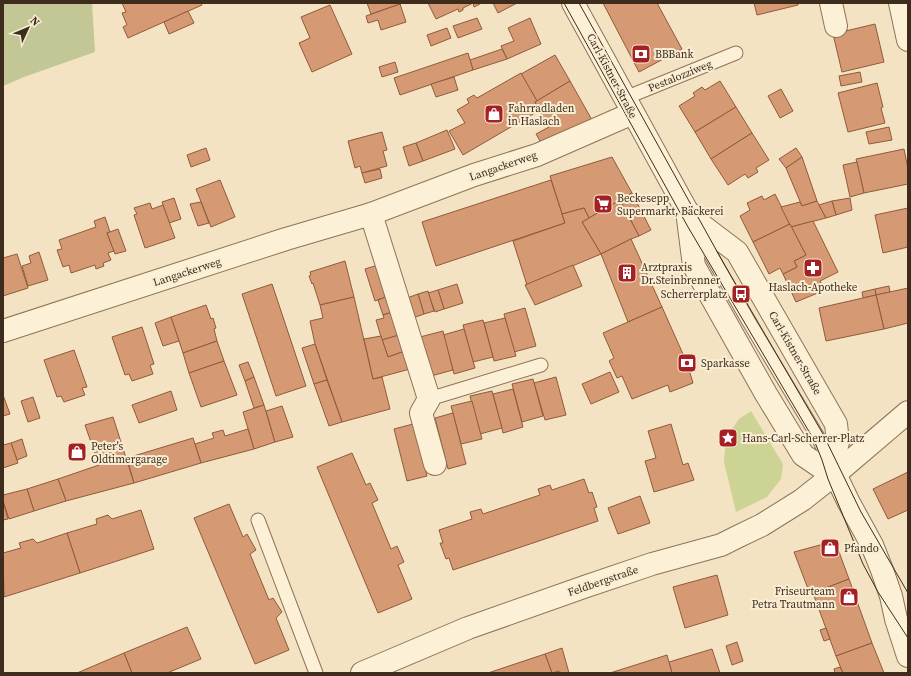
<svg xmlns="http://www.w3.org/2000/svg" width="911" height="676" font-family="'Source Serif 4',serif">
	<style>
		.green { fill: #cdd395 }
		.cemetery { fill: #c2c795 }
		.building { fill: #d59a74; stroke: #915a3a }
		.lines { fill: none; stroke-linecap: round; stroke-linejoin: round }
		.lane-casing { stroke: #8f7357; stroke-width: 15 }
		.street-casing { stroke: #8f7357; stroke-width: 24 }
		.lane { stroke: #fcf0d7; stroke-width: 13 }
		.street { stroke: #fcf0d7; stroke-width: 22 }
		.tram { stroke: #3e2c1d; stroke-width: 1 }
		.labels { text-anchor: middle; dominant-baseline: central; stroke-width: 4; stroke-linejoin: round; paint-order: stroke }
		.poi-label { font-size: 11px; fill: #3e2c1d; stroke: #f9edd3; text-anchor: start }
		.street-label { font-size: 11px; fill: #3e2c1d; stroke: #f9edd3 }
	</style>
	<rect width="100%" height="100%" fill="#f3e3c2"/>
	<!-- green -->
	<polygon class="green" points="751,411 783,464 781,479 767,497 736,512 724,462 726,438 739,419"/>
	<!-- cemetery -->
	<polygon class="cemetery" points="3,3 92,3 95,52 24,77 3,86"/>
	<!-- building -->
	<g class="building">
		<polygon points="122,3 201,3 202,5 128,38 123,27 127,25 122,13 126,12"/>
		<polygon points="367,3 403,3 371,14"/>
		<polygon points="428,3 480,3 480,4 474,7 473,3 463,8 463,10 459,12 458,9 436,19"/>
		<polygon points="493,3 517,3 498,13"/>
		<polygon points="603,3 657,3 682,49 639,72"/>
		<polygon points="754,3 798,3 798,5 757,15"/>
		<polygon points="400,4 406,22 381,30 378,20 368,23 366,16"/>
		<polygon points="330,5 352,54 312,72 299,43 310,38 301,17"/>
		<polygon points="188,11 194,23 169,34 164,22"/>
		<polygon points="477,18 482,29 458,38 453,26"/>
		<polygon points="530,18 541,44 507,59 501,46 514,41 508,28"/>
		<polygon points="875,24 884,62 842,72 833,34"/>
		<polygon points="447,28 451,38 431,46 427,35"/>
		<polygon points="502,49 507,59 473,70 470,60"/>
		<polygon points="468,53 473,70 400,95 394,78"/>
		<polygon points="555,55 570,81 537,101 521,74"/>
		<polygon points="395,62 398,72 382,77 379,67"/>
		<polygon points="860,72 862,82 841,86 839,76"/>
		<polygon points="521,73 537,101 535,102 540,110 463,155 449,131 465,123 457,110 469,103 467,99 474,95 477,98"/>
		<polygon points="454,77 458,90 436,97 431,84"/>
		<polygon points="570,81 592,120 543,146 536,134 549,127 535,102"/>
		<polygon points="720,81 736,107 695,132 679,106 695,96 693,93 702,87 705,90"/>
		<polygon points="877,83 883,107 881,108 885,123 848,132 838,93"/>
		<polygon points="781,89 793,111 780,118 768,96"/>
		<polygon points="736,107 752,133 711,159 695,132"/>
		<polygon points="889,127 892,140 869,144 866,132"/>
		<polygon points="447,130 455,149 423,161 416,143"/>
		<polygon points="382,132 387,150 383,151 387,166 362,173 360,166 355,168 348,141"/>
		<polygon points="752,133 769,160 756,168 758,172 748,178 745,174 728,185 711,159"/>
		<polygon points="416,143 423,161 409,166 403,147"/>
		<polygon points="206,148 210,160 191,167 187,155"/>
		<polygon points="796,148 802,157 786,168 779,159"/>
		<polygon points="904,149 908,169 908,184 864,193 856,159"/>
		<polygon points="612,157 632,193 589,218 584,208 562,214 550,176"/>
		<polygon points="802,157 817,201 802,206 786,168"/>
		<polygon points="857,162 864,193 850,197 843,165"/>
		<polygon points="380,169 382,178 365,183 362,173"/>
		<polygon points="220,180 235,217 211,227 196,189"/>
		<polygon points="551,180 565,223 436,266 422,222"/>
		<polygon points="632,193 651,230 639,236 620,200"/>
		<polygon points="775,194 790,224 753,242 740,216 750,210 747,203 762,196 764,200"/>
		<polygon points="174,198 181,219 169,223 162,202"/>
		<polygon points="850,198 852,210 836,215 832,201"/>
		<polygon points="620,200 639,236 631,239 601,254 582,222"/>
		<polygon points="817,201 826,218 791,227 781,207 800,202 802,206"/>
		<polygon points="832,201 836,215 826,218 819,205"/>
		<polygon points="201,202 209,223 198,226 190,204"/>
		<polygon points="150,203 152,209 163,205 175,238 145,248 134,215 137,214 134,208"/>
		<polygon points="584,208 589,218 582,222 601,254 527,285 513,241 565,223 562,214"/>
		<polygon points="908,208 908,247 883,253 875,215"/>
		<polygon points="105,217 110,232 107,233 114,251 108,253 111,260 103,263 104,266 96,269 95,265 71,273 69,265 63,267 57,250 62,249 59,240 96,227 94,221"/>
		<polygon points="813,221 838,272 820,281 825,290 796,302 783,274 797,267 794,261 806,255 791,227"/>
		<polygon points="790,224 806,255 794,261 797,267 783,274 780,268 769,274 753,242"/>
		<polygon points="118,229 126,251 115,254 107,233"/>
		<polygon points="631,239 662,307 628,322 601,254"/>
		<polygon points="39,252 48,280 28,286 22,266 31,263 29,256"/>
		<polygon points="17,254 28,288 3,296 3,258"/>
		<polygon points="345,261 354,297 320,305 313,283 312,284 309,276 311,275 310,272"/>
		<polygon points="378,265 388,296 375,301 365,269"/>
		<polygon points="573,265 582,286 535,305 525,285"/>
		<polygon points="272,284 306,386 276,396 242,294"/>
		<polygon points="457,284 463,303 444,309 438,290"/>
		<polygon points="889,286 890,292 876,295 875,289"/>
		<polygon points="908,288 908,323 884,329 876,295"/>
		<polygon points="875,289 876,295 863,298 862,292"/>
		<polygon points="438,290 444,309 435,312 428,293"/>
		<polygon points="428,291 434,311 424,314 418,294"/>
		<polygon points="418,294 424,314 413,318 407,298"/>
		<polygon points="876,295 884,329 826,341 819,308"/>
		<polygon points="388,296 392,312 383,315 378,300"/>
		<polygon points="354,297 373,379 382,377 390,409 342,422 315,344 310,321 323,318 320,305"/>
		<polygon points="206,305 211,319 213,318 216,328 214,329 217,341 183,353 171,317"/>
		<polygon points="662,307 687,363 693,383 670,392 668,385 632,399 622,376 617,378 609,361 614,358 603,333"/>
		<polygon points="525,308 536,346 514,352 504,314"/>
		<polygon points="392,312 399,335 382,340 376,320 384,318 383,315"/>
		<polygon points="171,317 179,341 163,346 155,323"/>
		<polygon points="505,318 516,356 494,361 484,323"/>
		<polygon points="483,320 493,357 473,362 463,325"/>
		<polygon points="142,327 154,364 150,365 153,374 132,381 129,374 125,375 112,337"/>
		<polygon points="464,329 475,368 454,374 443,335"/>
		<polygon points="443,331 453,370 431,376 420,337"/>
		<polygon points="399,335 405,351 388,357 382,340"/>
		<polygon points="381,336 388,357 405,351 410,369 373,379 364,339"/>
		<polygon points="217,341 224,361 189,373 183,353"/>
		<polygon points="315,344 327,380 314,384 302,348"/>
		<polygon points="74,350 87,387 82,388 85,395 64,402 61,396 57,397 44,360"/>
		<polygon points="224,361 237,395 201,407 189,373"/>
		<polygon points="248,362 254,377 245,381 239,365"/>
		<polygon points="610,372 619,392 591,404 582,384"/>
		<polygon points="254,377 264,405 254,408 245,381"/>
		<polygon points="556,377 566,415 545,420 534,383"/>
		<polygon points="533,379 543,416 522,422 512,384"/>
		<polygon points="327,380 342,422 329,426 314,384"/>
		<polygon points="513,389 523,427 503,433 493,394"/>
		<polygon points="171,391 177,410 139,423 132,405"/>
		<polygon points="492,391 502,428 480,434 470,396"/>
		<polygon points="3,395 10,414 3,416"/>
		<polygon points="33,397 40,418 28,422 21,401"/>
		<polygon points="472,401 482,439 461,444 451,406"/>
		<polygon points="264,405 275,442 254,449 243,412"/>
		<polygon points="282,406 293,437 275,442 266,411"/>
		<polygon points="453,413 466,464 448,469 435,418"/>
		<polygon points="113,417 134,483 66,501 58,479 99,465 85,425"/>
		<polygon points="413,424 427,476 407,481 394,429"/>
		<polygon points="671,424 683,465 688,463 694,480 654,492 645,461 656,458 648,431"/>
		<polygon points="248,429 254,449 201,463 195,444 214,438 212,433 223,430 225,436"/>
		<polygon points="193,438 201,463 134,483 127,458"/>
		<polygon points="22,439 27,456 17,460 11,443"/>
		<polygon points="11,443 18,463 3,468 3,445"/>
		<polygon points="352,453 366,485 370,483 378,500 372,503 391,549 397,546 404,562 398,565 412,599 378,613 317,467"/>
		<polygon points="908,472 908,510 888,519 873,489"/>
		<polygon points="58,479 66,501 34,511 27,489"/>
		<polygon points="584,479 589,493 592,492 597,507 594,508 598,521 453,570 449,558 446,559 440,543 443,543 439,530 472,519 470,512 481,509 483,514 540,495 538,489 550,485 552,490"/>
		<polygon points="27,489 34,511 9,519 3,501 3,495"/>
		<polygon points="640,496 650,523 618,534 608,508"/>
		<polygon points="3,501 8,519 3,520"/>
		<polygon points="229,504 243,537 247,534 256,550 250,554 269,600 273,598 282,612 276,618 289,650 255,664 194,518"/>
		<polygon points="141,510 154,549 80,573 67,533 97,524 96,519 108,515 112,519"/>
		<polygon points="67,533 80,573 4,597 3,553 21,548 19,543 33,539 37,543"/>
		<polygon points="835,541 849,579 810,594 794,552"/>
		<polygon points="717,575 728,615 685,628 673,587"/>
		<polygon points="849,579 872,643 836,656 813,593"/>
		<polygon points="187,627 201,659 167,673 132,673 124,653"/>
		<polygon points="826,628 830,639 824,641 820,630"/>
		<polygon points="737,642 743,661 732,665 726,646"/>
		<polygon points="872,643 884,673 843,673 836,656"/>
		<polygon points="562,648 569,673 560,673 559,671 552,673 545,654"/>
		<polygon points="712,649 720,673 672,673 669,662"/>
		<polygon points="124,653 132,673 77,673"/>
		<polygon points="545,654 552,673 488,673"/>
		<polygon points="667,655 672,673 610,673"/>
		<polygon points="840,667 843,673 835,673 834,669"/>
	</g>
	<g class="lines">
		<!-- lane casing -->
		<g class="lane-casing">
			<g id="lane">
				<polyline points="625,98 736,53"/>
				<polyline points="694,225 749,322 818,437 832,467"/>
				<polyline points="429,399 541,365"/>
				<polyline points="258,520 316,673"/>
			</g>
		</g>
		<!-- street casing -->
		<g class="street-casing">
			<g id="street">
				<polyline points="573,3 687,211 704,227 737,252 836,424 838,442 834,458 835,474 849,503 872,545 882,570 891,596 896,619 908,656"/>
				<polyline points="831,3 836,26"/>
				<polyline points="900,3 908,40"/>
				<polyline points="687,211 694,266 766,394 803,455 825,470 835,474"/>
				<polyline points="371,214 474,175 537,155 633,113"/>
				<polyline points="3,331 286,239 371,214 429,399 421,413 435,464"/>
				<polyline points="362,673 468,628 584,587 652,564 721,545 737,537 762,525 802,500 840,470 908,412"/>
			</g>
		</g>
		<!-- lane -->
		<use href="#lane" class="lane"/>
		<!-- street -->
		<use href="#street" class="street"/>
		<!-- tram -->
		<g class="tram">
			<polyline points="564,3 688,227 814,440 822,460 828,479 863,564 878,592 908,638"/>
			<polyline points="579,3 724,264 823,434 861,512 908,593"/>
		</g>
	</g>
	<!-- icons -->
	<defs>
		<g id="bank-square" transform="scale(1)"><rect x="-9" y="-9" width="18" height="18" rx="4" fill="#a52025" stroke="#f9edd3"/><path d="M-6-4H6V4H-6ZM0-2.3a2.3 2.3 0 1 0 0 4.6a2.3 2.3 0 1 0 0-4.6Z" fill="#fff"/></g>
		<g id="shop-square" transform="scale(1)"><rect x="-9" y="-9" width="18" height="18" rx="4" fill="#a52025" stroke="#f9edd3"/><path d="M-5-2.5h2.3a2.7 3.5 0 0 1 5.4 0H5L5.5 6h-11ZM-1.5-2.5h3a1.5 2.3 0 0 0-3 0Z" fill="#fff"/></g>
		<g id="supermarket-square" transform="scale(1)"><rect x="-9" y="-9" width="18" height="18" rx="4" fill="#a52025" stroke="#f9edd3"/><path d="M-6-5.5h2.5l.6 2H6L4.5 2H-2.5L-4.4-4H-6ZM-1.5 3.2a1.3 1.3 0 1 0 .1 0ZM3 3.2a1.3 1.3 0 1 0 .1 0Z" fill="#fff"/></g>
		<g id="pharmacy-square" transform="scale(1)"><rect x="-9" y="-9" width="18" height="18" rx="4" fill="#a52025" stroke="#f9edd3"/><path d="M-2-6h4v4h4v4h-4v4h-4v-4h-4v-4h4Z" fill="#fff"/></g>
		<g id="building-square" transform="scale(1)"><rect x="-9" y="-9" width="18" height="18" rx="4" fill="#a52025" stroke="#f9edd3"/><path d="M-4-6H4V6H1V3H-1V6H-4ZM-2.5-4.3h1.7v1.8h-1.7ZM.8-4.3h1.7v1.8H.8ZM-2.5-1h1.7V.8h-1.7ZM.8-1h1.7V.8H.8Z" fill="#fff"/></g>
		<g id="bus-square" transform="scale(1)"><rect x="-9" y="-9" width="18" height="18" rx="4" fill="#a52025" stroke="#f9edd3"/><path d="M-5-6H5V4H4V6H2V4H-2V6H-4V4H-5ZM-3.5-4V0h7V-4ZM-3.5 1.2v1.5H-2V1.2ZM2 1.2v1.5H3.5V1.2Z" fill="#fff"/></g>
		<g id="sight-square" transform="scale(1)"><rect x="-9" y="-9" width="18" height="18" rx="4" fill="#a52025" stroke="#f9edd3"/><path d="M0-6L1.8-2.2L6-1.7L2.9 1.2L3.7 5.4L0 3.3L-3.7 5.4L-2.9 1.2L-6-1.7L-1.8-2.2Z" fill="#fff"/></g>
	</defs>
	<g fill-rule="evenodd">
		<use href="#bank-square" x="641" y="54"/>
		<use href="#shop-square" x="494" y="114"/>
		<use href="#supermarket-square" x="603" y="204"/>
		<use href="#pharmacy-square" x="813" y="268"/>
		<use href="#building-square" x="627" y="273"/>
		<use href="#bus-square" x="741" y="294"/>
		<use href="#bank-square" x="687" y="363"/>
		<use href="#sight-square" x="728" y="438"/>
		<use href="#shop-square" x="77" y="452"/>
		<use href="#shop-square" x="830" y="548"/>
		<use href="#shop-square" x="849" y="597"/>
	</g>
	<g class="labels">
		<!-- poi labels -->
		<g class="poi-label">
			<text x="655" y="54">BBBank</text>
			<text x="508" y="108">Fahrradladen<tspan x="508" dy="13">in Haslach</tspan></text>
			<text x="617" y="198">Beckesepp<tspan x="617" dy="13">Supermarkt, Bäckerei</tspan></text>
			<text x="641" y="267">Arztpraxis<tspan x="641" dy="13">Dr.Steinbrenner</tspan></text>
			<text x="813" y="287" text-anchor="middle">Haslach-Apotheke</text>
			<text x="727" y="294" text-anchor="end">Scherrerplatz</text>
			<text x="701" y="363">Sparkasse</text>
			<text x="742" y="438">Hans-Carl-Scherrer-Platz</text>
			<text x="91" y="446">Peter's<tspan x="91" dy="13">Oldtimergarage</tspan></text>
			<text x="844" y="548">Pfando</text>
			<text x="835" y="591" text-anchor="end">Friseurteam<tspan x="835" dy="13">Petra Trautmann</tspan></text>
		</g>
		<!-- street labels -->
		<g class="street-label">
			<text transform="translate(612 76) rotate(62)">Carl-Kistner-Straße</text>
			<text transform="translate(680 76) rotate(-22)">Pestalozziweg</text>
			<text transform="translate(503 166) rotate(-19)">Langackerweg</text>
			<text transform="translate(187 272) rotate(-18)">Langackerweg</text>
			<text transform="translate(795 353) rotate(60)">Carl-Kistner-Straße</text>
			<text transform="translate(603 581) rotate(-19)">Feldbergstraße</text>
		</g>
	</g>
	<!-- border -->
	<rect width="911" height="676" fill="none" stroke="#3e2c1d" stroke-width="8"/>
	<!-- north arrow -->
	<g transform="translate(28 28) rotate(46)" stroke="#f9edd3" stroke-width="3" paint-order="stroke">
	<path d="M0-3L7 15L0 10L-7 15Z" fill="#3e2c1d"/>
	<text y="-6" font-size="11" font-weight="bold" text-anchor="middle" fill="#3e2c1d">N</text>
	</g>
</svg>
